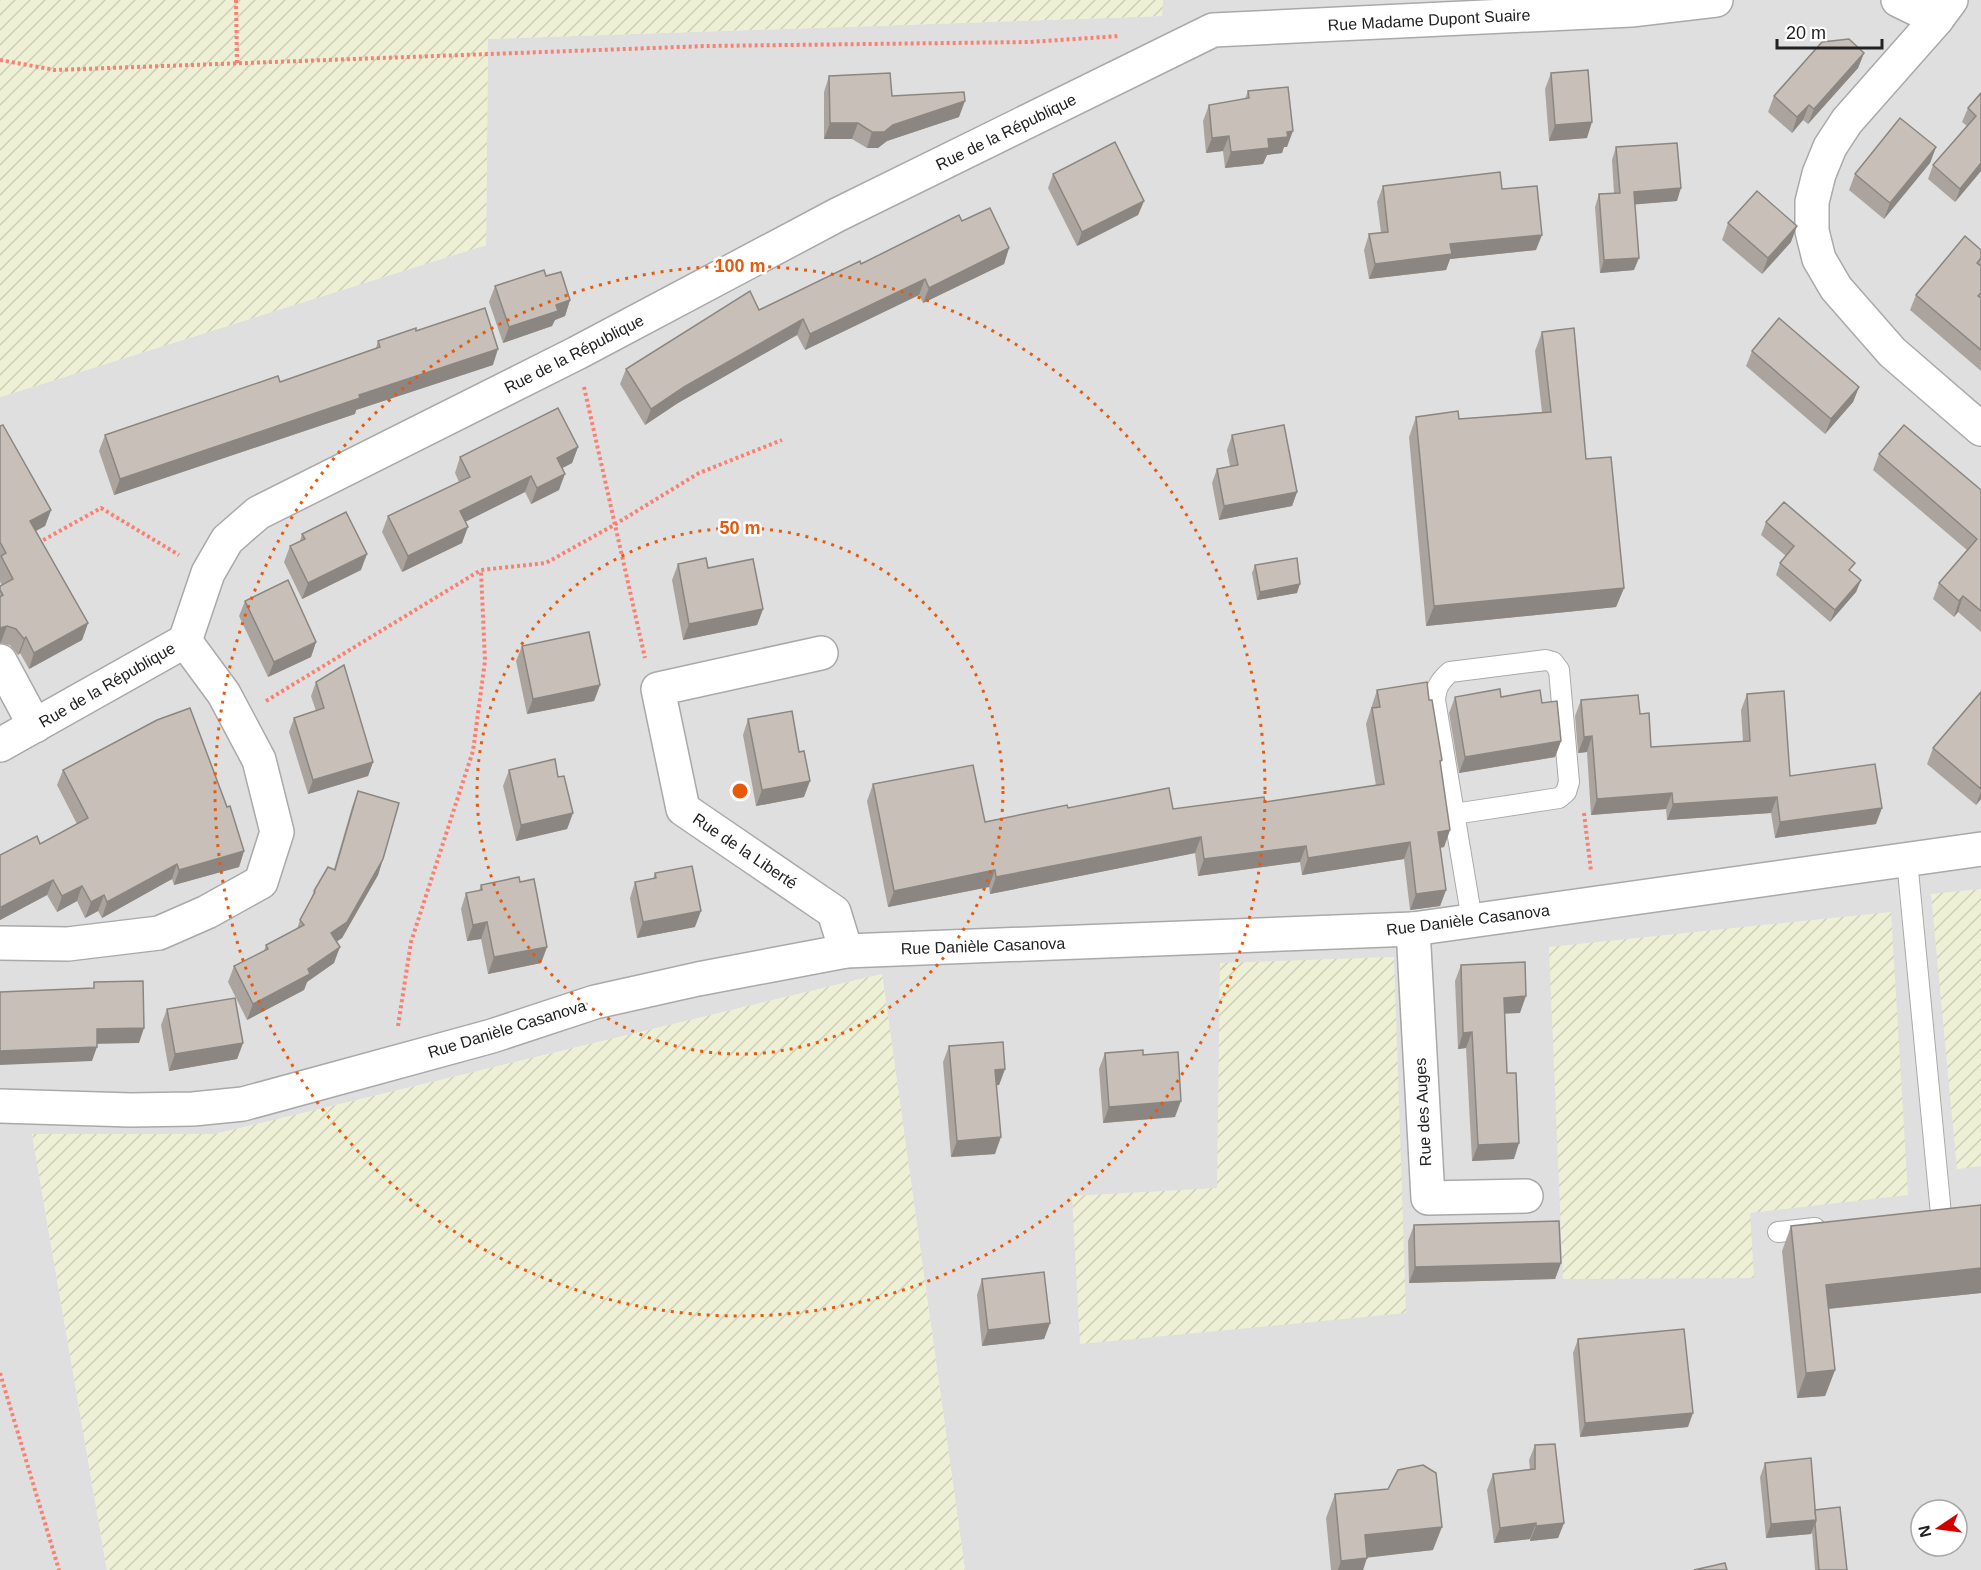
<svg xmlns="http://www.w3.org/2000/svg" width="1981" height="1570" font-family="Helvetica,sans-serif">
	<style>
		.residential { fill: #e0dfdf; fill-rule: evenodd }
		.farmland { fill: url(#farmland-furrows) }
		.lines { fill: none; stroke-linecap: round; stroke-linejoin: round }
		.lane-casing { stroke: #a9a9a9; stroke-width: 22 }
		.street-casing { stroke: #a9a9a9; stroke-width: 36 }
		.path { stroke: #fa8072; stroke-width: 4; stroke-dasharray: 3 3; stroke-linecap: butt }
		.lane { stroke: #fff; stroke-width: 20 }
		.street { stroke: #fff; stroke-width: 33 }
		.wall { fill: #aba49e }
		.shaded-wall { fill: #8b8681 }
		.building { fill: #c7bfb8; stroke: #8b8681; stroke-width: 1.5 }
		.ring { fill: none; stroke: #e8590c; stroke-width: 3; stroke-dasharray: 3 6 }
		.labels { text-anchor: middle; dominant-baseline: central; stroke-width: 5; stroke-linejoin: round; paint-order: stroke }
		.street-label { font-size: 16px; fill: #222; stroke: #fff }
		.centre { fill: #e8590c; stroke: #fff; stroke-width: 3 }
		.ring-label { font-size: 18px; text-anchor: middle; font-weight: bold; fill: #e8590c; stroke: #fff; stroke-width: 5; stroke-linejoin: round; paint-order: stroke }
	</style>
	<defs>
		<pattern id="farmland-furrows" width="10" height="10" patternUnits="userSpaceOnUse" patternTransform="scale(1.5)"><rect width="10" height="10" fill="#eef0d5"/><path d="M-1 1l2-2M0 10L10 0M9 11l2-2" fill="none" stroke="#ccceb7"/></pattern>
	</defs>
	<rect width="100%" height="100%" fill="#f2efe9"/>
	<!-- residential -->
	<path class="residential" d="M1163 0H1981V1570H965L882 974 215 1134H32L107 1570H0V397L486 245 488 39 1161 16ZM1921 1510H1957V1546H1921Z"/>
	<!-- farmland -->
	<g class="farmland">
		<polygon points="0,0 1163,0 1162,16 488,39 486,245 0,397"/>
		<polygon points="1981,889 1981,1166 1957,1169 1931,894"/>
		<polygon points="1891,912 1908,1195 1750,1213 1754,1278 1563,1279 1549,947"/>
		<polygon points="1394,957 1406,1313 1080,1344 1072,1196 1217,1188 1220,963"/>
		<polygon points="882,974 965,1570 107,1570 32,1134 215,1134"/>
	</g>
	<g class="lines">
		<!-- lane casing -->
		<g class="lane-casing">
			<g id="lane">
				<path d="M1454 814 1559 798 1566 792 1569 782 1559 670 1553 662 1546 660 1450 672C1440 681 1436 687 1435 700L1472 920"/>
				<polyline points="1907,860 1941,1214"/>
				<polyline points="1778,1232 1815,1228"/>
			</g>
		</g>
		<!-- street casing -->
		<g class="street-casing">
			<g id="street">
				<polyline points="1898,0 1937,19 1951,0"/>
				<polyline points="1937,19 1847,121 1830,147 1819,174 1812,202 1812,231 1819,259 1836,288 1892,352 1981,429"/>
				<polyline points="821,653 658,689 683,809 834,912 846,951"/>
				<polyline points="0,661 35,726"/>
				<polyline points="0,745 185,641 208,573 227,540 258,513 577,353 837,215 1213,30 1631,10 1716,0"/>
				<polyline points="1413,929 1428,1198 1526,1196"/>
				<polyline points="0,943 68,944 159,933 207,912 261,882 277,832 259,760 224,694 185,641"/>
				<polyline points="0,1106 131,1110 193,1109 243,1104 492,1036 595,1002 698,979 846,951 1413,929 1981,849"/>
			</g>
		</g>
		<!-- path -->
		<g class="path">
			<polyline points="236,0 237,64"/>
			<polyline points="0,60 55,70 707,46 1030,42 1120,36"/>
			<polyline points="584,387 645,658"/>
			<polyline points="38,543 101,508 179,555"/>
			<polyline points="266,701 481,570 546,563 614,525 699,473 782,440"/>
			<polyline points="1584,813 1591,871"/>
			<polyline points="398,1026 411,942 473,751 485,661 481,571"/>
			<polyline points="0,1373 59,1570"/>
		</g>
		<!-- lane -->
		<use href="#lane" class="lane"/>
		<!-- street -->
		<use href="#street" class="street"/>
	</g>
	<!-- wall -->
	<g class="wall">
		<polygon points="1864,53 1858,68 1808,124 1803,120 1792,133 1768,112 1774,96"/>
		<polygon points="1551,73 1587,138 1549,141 1545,89"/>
		<polygon points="829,76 892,96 959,117 887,141 878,148 867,148 852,139 824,139 824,92"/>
		<polygon points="1248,91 1287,147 1284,147 1282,153 1267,155 1263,164 1225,168 1223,151 1206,153 1203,121 1209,105 1245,99"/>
		<polygon points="1981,93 1981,171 1955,202 1928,179 1933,165 1967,126 1962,122 1968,108"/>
		<polygon points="1616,147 1677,201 1635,204 1634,270 1600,273 1595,207 1599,194 1614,193 1612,160"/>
		<polygon points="1936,147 1930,163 1884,219 1849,190 1855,174"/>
		<polygon points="1053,174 1144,201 1138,215 1077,246 1048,188"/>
		<polygon points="1383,186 1502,189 1536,250 1450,259 1446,270 1369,279 1364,250 1369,234 1381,233 1377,202"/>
		<polygon points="1728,223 1791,242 1762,274 1722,240"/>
		<polygon points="1009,248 1004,264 923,303 919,295 805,350 797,335 678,403 645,425 620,384 626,369 861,264"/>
		<polygon points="1981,250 1981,371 1910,310 1916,295"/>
		<polygon points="546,276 570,300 565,316 555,320 552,326 503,343 489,302 495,286"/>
		<polygon points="416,331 493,365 356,410 355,414 114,495 99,451 105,435 280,382 376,348 378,341"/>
		<polygon points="1542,332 1586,459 1624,588 1616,607 1426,626 1409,437 1416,417 1459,419 1542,412 1535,351"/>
		<polygon points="1752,351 1859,387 1853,402 1825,434 1746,366"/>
		<polygon points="0,426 51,510 45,526 36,531 88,623 82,640 29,669 20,653 18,655 10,645 0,643 0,586 2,585 0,582"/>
		<polygon points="1232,435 1297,492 1292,506 1219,520 1212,483 1217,469 1230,466 1227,450"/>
		<polygon points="578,447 572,463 562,468 559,490 531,504 525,492 465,522 462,543 402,572 382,532 388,516 459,482 455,473 460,457"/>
		<polygon points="1879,454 1981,490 1981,632 1958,612 1954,617 1933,599 1939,583 1967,550 1873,470"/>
		<polygon points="1766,522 1861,580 1856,592 1830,622 1776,575 1780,563 1786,556 1761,535"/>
		<polygon points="302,534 361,570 302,599 284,562 290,546 300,541"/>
		<polygon points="678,564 708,568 763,609 757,625 683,640 672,580"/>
		<polygon points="1255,565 1297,593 1257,600 1252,573"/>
		<polygon points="245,601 316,642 311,657 268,677 239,616"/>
		<polygon points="522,646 600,685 594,701 527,714 516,661"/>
		<polygon points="316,682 373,762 368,776 308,794 289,732 294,718 316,711 311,696"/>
		<polygon points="1377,690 1429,700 1442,760 1440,765 1450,830 1444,847 1440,848 1446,890 1440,906 1410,910 1404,859 1302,875 1300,862 1198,876 1195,853 990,894 989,887 888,907 867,801 873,784 985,822 1068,808 1173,809 1265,802 1376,786 1366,724"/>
		<polygon points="1981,692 1981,799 1976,805 1927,764 1933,748"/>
		<polygon points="1747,694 1790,776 1876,824 1775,838 1771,813 1667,820 1666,809 1591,815 1587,752 1578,753 1575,716 1581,700 1640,714 1651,747 1743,742 1741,710"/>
		<polygon points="1455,697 1501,697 1542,703 1561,741 1555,757 1459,773 1449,713"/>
		<polygon points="748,719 804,797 756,806 743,735"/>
		<polygon points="63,770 227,807 244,851 239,867 174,885 172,879 102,918 98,911 85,918 77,901 57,912 47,895 0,920 0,855 40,844 77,824 57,785"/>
		<polygon points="509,770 558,777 573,813 567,829 516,841 503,786"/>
		<polygon points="358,791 383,859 378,875 342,938 336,942 334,963 307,982 304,990 247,1020 228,982 234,966 264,951 266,945 297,929 300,920 310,901 314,891 334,869 352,807"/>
		<polygon points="655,873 695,927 637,938 630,898 635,882 653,879"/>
		<polygon points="481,885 547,947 541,963 488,974 481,939 467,941 461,909 466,893 479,891"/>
		<polygon points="1461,965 1520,1013 1505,1013 1507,1073 1514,1159 1472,1161 1466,1048 1458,1049 1455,981"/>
		<polygon points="167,1009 243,1043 237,1059 169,1071 161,1025"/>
		<polygon points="949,1046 1005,1069 999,1085 997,1085 995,1154 951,1157 943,1062"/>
		<polygon points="1105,1053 1143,1055 1175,1117 1103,1123 1099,1069"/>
		<polygon points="1981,1205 1981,1293 1828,1309 1835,1370 1825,1396 1797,1398 1782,1251 1791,1226"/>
		<polygon points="1414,1225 1561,1263 1555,1279 1409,1283 1408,1241"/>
		<polygon points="982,1279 1050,1323 1044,1339 982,1346 977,1295"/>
		<polygon points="1578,1339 1688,1427 1580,1437 1573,1353"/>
		<polygon points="1535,1445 1564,1523 1558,1538 1530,1541 1530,1539 1494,1543 1487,1490 1493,1474 1530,1470 1529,1460"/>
		<polygon points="1765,1463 1815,1510 1847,1570 1815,1570 1812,1532 1811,1534 1766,1538 1760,1477"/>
		<polygon points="1335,1494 1433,1550 1367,1557 1363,1570 1331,1570 1326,1518"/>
	</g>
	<!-- shaded-wall -->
	<g class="shaded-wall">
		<polygon points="1864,53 1858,68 1808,124 1814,109"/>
		<polygon points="965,101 959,117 887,141 878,148 867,148 872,132"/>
		<polygon points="1809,105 1803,120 1792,133 1797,117"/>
		<polygon points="1592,122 1587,138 1549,141 1555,125"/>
		<polygon points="830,123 858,123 852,139 824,139"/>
		<polygon points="1293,131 1287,147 1284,147 1282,153 1267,155 1263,164 1225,168 1231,152 1268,139 1287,132"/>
		<polygon points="1229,136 1223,151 1206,153 1212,138"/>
		<polygon points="1936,147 1930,163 1884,219 1890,203"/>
		<polygon points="1981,163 1981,171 1955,202 1960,189"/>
		<polygon points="1681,188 1677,201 1629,205 1634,192"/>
		<polygon points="1144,201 1138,215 1077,246 1082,232"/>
		<polygon points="1797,226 1791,242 1762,274 1768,258"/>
		<polygon points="1542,235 1536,250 1450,259 1446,270 1369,279 1375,264 1450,244"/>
		<polygon points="1009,248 1004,264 923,303 929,288"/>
		<polygon points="1639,258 1634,270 1600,273 1604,260"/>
		<polygon points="925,279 919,295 805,350 810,334"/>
		<polygon points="570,300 565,316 555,320 552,326 503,343 509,327 556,305"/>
		<polygon points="803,319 797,335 678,403 645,425 651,409 684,387"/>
		<polygon points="498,349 493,365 356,410 355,414 114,495 120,479 359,395"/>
		<polygon points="1859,387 1853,402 1825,434 1831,419"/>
		<polygon points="578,447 572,463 551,474 557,458"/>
		<polygon points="565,474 559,490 531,504 537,488"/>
		<polygon points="531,476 525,492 455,527 460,511"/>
		<polygon points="1297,492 1292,506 1219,520 1224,506"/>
		<polygon points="51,510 45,526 24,537 30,521"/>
		<polygon points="468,527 462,543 402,572 408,556"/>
		<polygon points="367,554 361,570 302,599 308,583"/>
		<polygon points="1861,580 1856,592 1830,622 1835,610"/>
		<polygon points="1300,584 1297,593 1257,600 1260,592"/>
		<polygon points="1624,588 1616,607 1426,626 1434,606"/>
		<polygon points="1963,596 1958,612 1954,617 1959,601"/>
		<polygon points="763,609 757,625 683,640 689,624"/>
		<polygon points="88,623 82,640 29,669 34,653"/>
		<polygon points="7,626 1,642 0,643 0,628"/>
		<polygon points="26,637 20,653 18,655 24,639"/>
		<polygon points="316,642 311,657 268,677 274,662"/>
		<polygon points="600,685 594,701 527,714 533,699"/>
		<polygon points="1592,736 1587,752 1578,753 1584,737"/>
		<polygon points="1561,741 1555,757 1459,773 1465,757"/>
		<polygon points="373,762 368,776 308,794 313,780"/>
		<polygon points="810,781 804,797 756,806 762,790"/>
		<polygon points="1981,791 1981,799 1976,805"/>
		<polygon points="1672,793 1666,809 1591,815 1597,799"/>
		<polygon points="1777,797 1771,813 1667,820 1673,804"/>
		<polygon points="1882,808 1876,824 1775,838 1780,822"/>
		<polygon points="573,813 567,829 516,841 521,825"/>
		<polygon points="1450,830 1444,847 1432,849 1438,832"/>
		<polygon points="1201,837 1195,853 990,894 996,877"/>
		<polygon points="1410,842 1404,859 1302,875 1308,858"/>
		<polygon points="1306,846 1300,862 1198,876 1204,859"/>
		<polygon points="244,851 239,867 174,885 179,870"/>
		<polygon points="383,859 378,875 342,938 325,949 331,933"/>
		<polygon points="177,864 172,879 102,918 107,902"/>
		<polygon points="995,870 989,887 888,907 894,891"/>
		<polygon points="53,880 47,895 0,920 0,909 1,907"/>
		<polygon points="82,886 77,901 57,912 62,896"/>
		<polygon points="1446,890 1440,906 1410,910 1416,894"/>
		<polygon points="104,895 98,911 85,918 91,902"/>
		<polygon points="701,911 695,927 637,938 643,922"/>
		<polygon points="487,922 481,939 467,941 473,925"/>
		<polygon points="340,947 334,963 307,982 304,990 247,1020 253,1004 308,969"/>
		<polygon points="547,947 541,963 488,974 494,957"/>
		<polygon points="1526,996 1520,1013 1499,1014 1504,998"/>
		<polygon points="144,1028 139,1043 91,1044 97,1029"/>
		<polygon points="1472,1032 1466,1048 1458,1049 1463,1033"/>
		<polygon points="243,1043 237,1059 169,1071 175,1054"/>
		<polygon points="97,1047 92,1061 0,1065 0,1051"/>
		<polygon points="1005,1069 999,1085 990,1086 995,1070"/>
		<polygon points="1181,1101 1175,1117 1103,1123 1109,1107"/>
		<polygon points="1001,1137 995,1154 951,1157 957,1141"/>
		<polygon points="1519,1143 1514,1159 1472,1161 1478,1145"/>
		<polygon points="1561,1263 1555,1279 1409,1283 1415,1267"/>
		<polygon points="1981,1268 1981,1293 1816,1310 1826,1285"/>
		<polygon points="1050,1323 1044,1339 982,1346 988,1330"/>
		<polygon points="1835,1370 1825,1396 1797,1398 1806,1373"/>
		<polygon points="1693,1413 1688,1427 1580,1437 1585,1423"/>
		<polygon points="1816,1520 1811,1534 1766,1538 1771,1524"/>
		<polygon points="1536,1523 1530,1539 1494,1543 1500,1528"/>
		<polygon points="1564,1523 1558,1538 1530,1541 1536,1526"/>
		<polygon points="1442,1527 1433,1550 1356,1559 1365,1535"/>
		<polygon points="1367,1558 1363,1570 1338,1570 1341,1561"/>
	</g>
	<!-- building -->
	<g class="building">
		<polygon points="1849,39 1864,53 1814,109 1809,105 1797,117 1774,96 1822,42"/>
		<polygon points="1588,70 1592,122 1555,125 1551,73"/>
		<polygon points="890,73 892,96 964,92 965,101 893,125 884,132 872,132 858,123 830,123 829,76"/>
		<polygon points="1288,87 1293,131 1287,132 1288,137 1268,139 1269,148 1231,152 1229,136 1212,138 1209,105 1249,98 1248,91"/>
		<polygon points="1981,93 1981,163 1960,189 1933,165 1976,116 1968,108"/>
		<polygon points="1900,118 1936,147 1890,203 1855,174"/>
		<polygon points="1115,142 1144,201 1082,232 1053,174"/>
		<polygon points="1677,143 1681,188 1634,192 1639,258 1604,260 1599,194 1620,193 1616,147"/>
		<polygon points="1500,172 1502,189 1537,186 1542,235 1450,244 1452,254 1375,264 1369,234 1388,232 1383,186"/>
		<polygon points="1757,191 1797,226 1768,258 1728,223"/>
		<polygon points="990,208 1009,248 929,288 925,279 810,334 803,319 684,387 651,409 626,369 750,291 759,310 860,261 861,264 959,215 962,221"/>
		<polygon points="1965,236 1981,250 1981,258 1977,263 1981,266 1981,293 1978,296 1981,298 1981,350 1916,295"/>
		<polygon points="544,270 546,276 561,272 570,300 556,305 558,311 509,327 495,286"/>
		<polygon points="485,308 498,349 359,395 360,398 120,479 105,435 278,376 280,382 380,347 378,341 416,328 416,331"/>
		<polygon points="1779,318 1859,387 1831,419 1752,351"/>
		<polygon points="1574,328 1586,459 1611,457 1624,588 1434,606 1416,417 1458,411 1459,419 1551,412 1542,332"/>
		<polygon points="558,408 578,447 557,458 565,474 537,488 531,476 460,511 468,527 408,556 388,516 470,477 460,457"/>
		<polygon points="3,425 51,510 30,521 88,623 34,653 26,637 24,639 16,629 7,626 0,628 0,597 3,595 0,590 0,586 13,579 1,556 6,553 0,542 0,426"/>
		<polygon points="1284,425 1297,492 1224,506 1217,469 1238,465 1232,435"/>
		<polygon points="1904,425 1981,490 1981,611 1963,596 1959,601 1939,583 1977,539 1879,454"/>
		<polygon points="1784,502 1855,563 1849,570 1861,580 1835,610 1780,563 1794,546 1766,522"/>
		<polygon points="346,512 367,554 308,583 290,546 305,539 302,534"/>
		<polygon points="706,558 708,568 753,559 763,609 689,624 678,564"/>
		<polygon points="1297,558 1300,584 1260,592 1255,565"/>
		<polygon points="288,580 316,642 274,662 245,601"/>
		<polygon points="589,632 600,685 533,699 522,646"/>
		<polygon points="344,665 373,762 313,780 294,718 324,708 316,682"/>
		<polygon points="1427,682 1429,700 1432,700 1442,760 1440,761 1450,830 1438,832 1446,890 1416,894 1410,842 1308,858 1306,846 1204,859 1201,837 996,877 995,870 894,891 873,784 973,765 985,822 1067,805 1068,808 1169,788 1173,809 1264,797 1265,802 1384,784 1372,708 1380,707 1377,690"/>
		<polygon points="1500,689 1501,697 1540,690 1542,703 1557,701 1561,741 1465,757 1455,697"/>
		<polygon points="1784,691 1790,776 1875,764 1882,808 1780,822 1777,797 1673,804 1672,793 1597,799 1592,736 1584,737 1581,700 1638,695 1640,714 1649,713 1651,747 1750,741 1747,694"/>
		<polygon points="1981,692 1981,789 1933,748"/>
		<polygon points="190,708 227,807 230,806 244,851 179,870 177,864 107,902 104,895 91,902 82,886 62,896 53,880 1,907 3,909 0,910 0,855 37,836 40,844 88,818 63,770 157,720"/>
		<polygon points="792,711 799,752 804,751 810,781 762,790 748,719"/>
		<polygon points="555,759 558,777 564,776 573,813 521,825 509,770"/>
		<polygon points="358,791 399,803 383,859 347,922 331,933 340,947 308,969 310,974 253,1004 234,966 268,949 266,945 304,925 300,920 315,892 314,891 328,867 335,870"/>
		<polygon points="692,866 701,911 643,922 635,882 656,878 655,873"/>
		<polygon points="519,877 520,882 534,879 547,947 494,957 487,922 473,925 466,893 482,890 481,885"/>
		<polygon points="1525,962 1526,996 1504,998 1507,1073 1516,1073 1519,1143 1478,1145 1472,1032 1463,1033 1461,965"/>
		<polygon points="143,981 144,1028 97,1029 97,1047 0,1051 0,992 94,988 94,982"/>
		<polygon points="235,998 243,1043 175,1054 167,1009"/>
		<polygon points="1003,1042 1005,1069 995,1070 1001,1137 957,1141 949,1046"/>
		<polygon points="1143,1050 1143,1055 1178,1052 1181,1101 1109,1107 1105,1053"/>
		<polygon points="1981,1205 1981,1268 1826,1285 1835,1370 1806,1373 1791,1226"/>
		<polygon points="1559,1221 1561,1263 1415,1267 1414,1225"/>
		<polygon points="1044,1272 1050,1323 988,1330 982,1279"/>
		<polygon points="1684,1329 1693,1413 1585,1423 1578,1339"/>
		<polygon points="1555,1444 1564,1523 1536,1526 1536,1523 1500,1528 1493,1474 1535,1469 1535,1445"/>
		<polygon points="1811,1458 1816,1520 1771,1524 1765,1463"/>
		<polygon points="1423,1465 1436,1473 1442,1527 1365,1535 1367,1558 1341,1561 1335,1494 1388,1489 1398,1470"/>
		<polygon points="1840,1507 1847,1570 1819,1570 1815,1524 1816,1520 1815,1510"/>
		<polygon points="1725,1563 1727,1570 1694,1570"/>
	</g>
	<!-- distance rings -->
	<g class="ring">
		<circle cx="740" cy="791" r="263"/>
		<circle cx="740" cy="791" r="525"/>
	</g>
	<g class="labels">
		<!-- street labels -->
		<g class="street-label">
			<text transform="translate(1429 20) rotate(-3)">Rue Madame Dupont Suaire</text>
			<text transform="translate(1006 132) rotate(-26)">Rue de la République</text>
			<text transform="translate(574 354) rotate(-27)">Rue de la République</text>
			<text transform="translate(107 685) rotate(-30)">Rue de la République</text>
			<text transform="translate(745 851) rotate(34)">Rue de la Liberté</text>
			<text transform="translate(1468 920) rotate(-7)">Rue Danièle Casanova</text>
			<text transform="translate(983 946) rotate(-2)">Rue Danièle Casanova</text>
			<text transform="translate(507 1029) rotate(-17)">Rue Danièle Casanova</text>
			<text transform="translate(1423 1112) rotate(-93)">Rue des Auges</text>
		</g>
	</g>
	<circle cx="740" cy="791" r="9" class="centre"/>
	<g class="ring-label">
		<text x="740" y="272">100 m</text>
		<text x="740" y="534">50 m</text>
	</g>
	<!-- north arrow -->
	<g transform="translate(1939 1528) rotate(257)"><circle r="28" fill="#ffffff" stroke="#a7a7a7" stroke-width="1.5"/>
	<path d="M0-4.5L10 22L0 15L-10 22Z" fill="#d40000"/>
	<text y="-9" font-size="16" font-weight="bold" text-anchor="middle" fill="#222222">N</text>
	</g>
	<!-- scale -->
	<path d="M1777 39v9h105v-9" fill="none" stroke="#222222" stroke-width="3"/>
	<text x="1786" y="39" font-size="18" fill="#222222" stroke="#ffffff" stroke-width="4.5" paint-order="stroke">20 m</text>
</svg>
